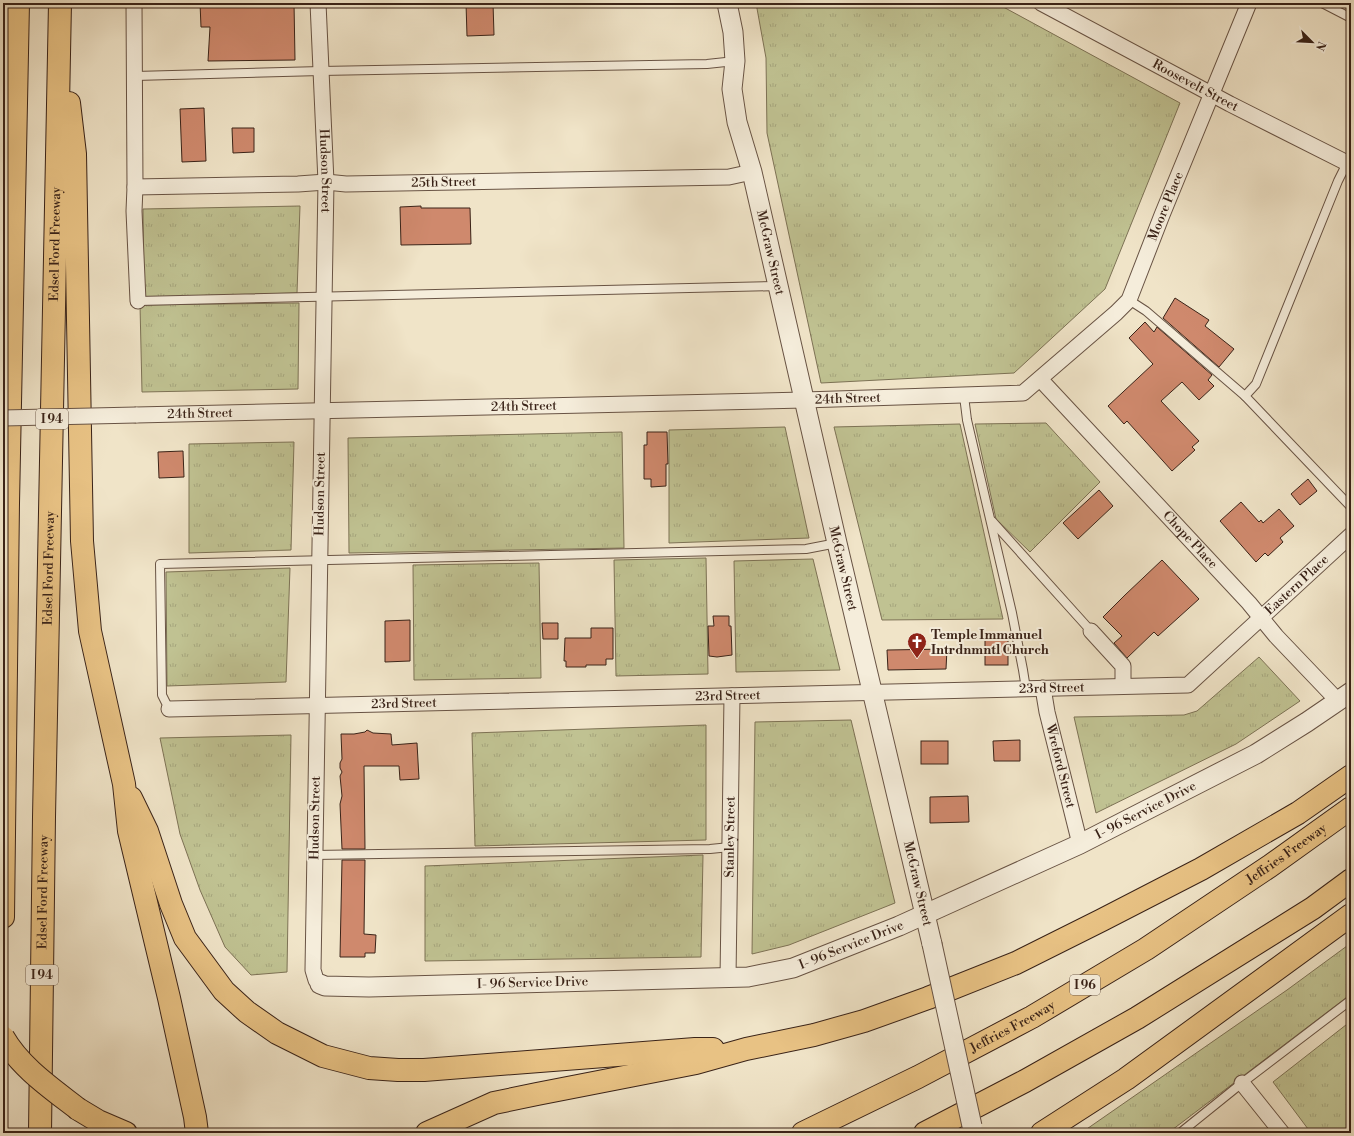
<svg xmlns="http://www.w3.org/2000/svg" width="1354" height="1136" font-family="'Libre Bodoni',serif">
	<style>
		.grass { fill: url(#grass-tufts); stroke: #7d7255 }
		.building { fill: #cf896d; stroke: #3a2318 }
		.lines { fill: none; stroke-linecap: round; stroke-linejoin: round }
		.service-casing { stroke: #685344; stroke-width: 10 }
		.minor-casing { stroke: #685344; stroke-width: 17 }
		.tertiary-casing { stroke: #685344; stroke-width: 21 }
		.motorway-casing { stroke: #3a2318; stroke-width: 24 }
		.service { stroke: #f5eddb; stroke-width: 8 }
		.minor { stroke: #f5eddb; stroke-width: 15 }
		.tertiary { stroke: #f5eddb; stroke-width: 19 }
		.motorway { stroke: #e8c284; stroke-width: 22 }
		.minor-bridge-casing { stroke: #685344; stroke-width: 17; stroke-linecap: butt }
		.tertiary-bridge-casing { stroke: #685344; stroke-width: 21; stroke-linecap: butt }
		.motorway-bridge-casing { stroke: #3a2318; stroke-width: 24; stroke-linecap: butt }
		.minor-bridge { stroke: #f5eddb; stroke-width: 15 }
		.tertiary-bridge { stroke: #f5eddb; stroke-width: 19 }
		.motorway-bridge { stroke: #e8c284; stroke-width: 22 }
		.labels { text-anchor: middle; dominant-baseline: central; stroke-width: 4; stroke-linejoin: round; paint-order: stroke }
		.shield { fill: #f5eddb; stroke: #726052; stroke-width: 1 }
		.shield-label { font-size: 12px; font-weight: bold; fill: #3a2318 }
		.street-label { font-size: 13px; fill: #3a2318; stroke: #f5eddb }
		.poi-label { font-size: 13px; font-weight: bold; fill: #3a2318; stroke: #f5eddb; text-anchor: start }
	</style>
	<defs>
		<pattern id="grass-tufts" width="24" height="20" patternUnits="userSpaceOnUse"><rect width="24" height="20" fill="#c0c292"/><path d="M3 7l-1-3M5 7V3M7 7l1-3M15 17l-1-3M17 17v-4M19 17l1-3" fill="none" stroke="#a6a67d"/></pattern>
	</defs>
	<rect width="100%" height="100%" fill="#f0e4c8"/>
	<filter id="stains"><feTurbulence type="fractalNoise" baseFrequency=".005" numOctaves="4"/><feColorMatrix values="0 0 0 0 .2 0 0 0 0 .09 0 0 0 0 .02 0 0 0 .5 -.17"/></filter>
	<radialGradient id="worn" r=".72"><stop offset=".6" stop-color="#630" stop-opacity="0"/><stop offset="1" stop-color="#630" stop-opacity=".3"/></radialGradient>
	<!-- grass -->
	<g class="grass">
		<polygon points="756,3 996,3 1180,103 1105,289 1014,373 821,383 767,133 766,58"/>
		<polygon points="300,206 297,293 144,297 143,209"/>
		<polygon points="299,303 298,389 142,392 140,305"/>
		<polygon points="1046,423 1100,482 1030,552 996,519 975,424"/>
		<polygon points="960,424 1003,619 882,620 834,427"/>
		<polygon points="785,427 809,538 669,543 669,430"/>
		<polygon points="622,432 624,548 349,553 348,438"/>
		<polygon points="294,442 291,550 189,553 189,444"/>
		<polygon points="706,558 708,674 616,676 614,560"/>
		<polygon points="813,559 840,670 736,672 734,561"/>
		<polygon points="539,563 541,678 414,680 413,565"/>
		<polygon points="290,568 286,682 167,686 166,572"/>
		<polygon points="1259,657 1300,701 1236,744 1096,813 1074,717 1184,715 1197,711"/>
		<polygon points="851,720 895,903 789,945 752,954 755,722"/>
		<polygon points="706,725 706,840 475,846 472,733"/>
		<polygon points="291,735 287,972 251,975 225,947 200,890 180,834 160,738"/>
		<polygon points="703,855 701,957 425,961 425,866"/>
		<polygon points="1351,943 1351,994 1168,1133 1081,1133 1287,990"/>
		<polygon points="1351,1021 1351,1133 1311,1133 1273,1082"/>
	</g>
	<!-- building -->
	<g class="building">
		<polygon points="200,3 294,3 295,60 208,61 210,27 201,27"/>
		<polygon points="466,3 493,3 494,35 467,36"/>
		<polygon points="204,108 206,161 182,162 180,109"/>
		<polygon points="232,128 254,128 254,152 233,153"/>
		<polygon points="421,206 421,208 470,208 471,244 401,245 400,207"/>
		<polygon points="1175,298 1209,320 1205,326 1234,349 1219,367 1163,318"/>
		<polygon points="1145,322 1154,332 1157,327 1212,375 1208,380 1214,386 1199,400 1182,382 1161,401 1199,441 1192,447 1195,450 1172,471 1127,421 1124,424 1108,406 1153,364 1129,338"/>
		<polygon points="647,432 667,432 668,464 666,464 666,486 651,487 651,479 644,479 644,445 647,445"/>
		<polygon points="183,451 184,477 159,478 158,452"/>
		<polygon points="1308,479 1317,491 1300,505 1291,494"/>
		<polygon points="1099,490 1113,506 1078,539 1063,523"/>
		<polygon points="1241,502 1259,522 1261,520 1263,523 1279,509 1294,526 1280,538 1283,542 1268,556 1265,553 1256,562 1220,521"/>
		<polygon points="1162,560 1199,599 1158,636 1154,632 1127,658 1114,643 1122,636 1103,617 1125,595"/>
		<polygon points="713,616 729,616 729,626 731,626 732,655 717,657 709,656 708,626 714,626"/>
		<polygon points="410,620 410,661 385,662 385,621"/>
		<polygon points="542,623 558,623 558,639 543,639"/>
		<polygon points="591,628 613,628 613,659 606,659 606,665 586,665 586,667 566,667 566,661 564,661 565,638 591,638"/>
		<rect x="985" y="640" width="23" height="25"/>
		<polygon points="947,649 946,669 888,670 887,650"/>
		<polygon points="367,730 373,733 391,734 392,745 417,743 419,779 400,780 399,766 364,766 365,849 342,849 340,804 342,796 340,776 342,772 340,768 340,763 342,759 341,734 354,734 365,732"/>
		<polygon points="1020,740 1020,761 994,761 993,741"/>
		<rect x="921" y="741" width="27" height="23"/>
		<polygon points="968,796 969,822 930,823 930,797"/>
		<polygon points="342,860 365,860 364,934 376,935 375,953 365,953 365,957 340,957"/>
	</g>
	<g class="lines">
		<!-- service casing -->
		<g class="service-casing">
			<g id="service">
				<polyline points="1322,3 1351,18"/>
				<polyline points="135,76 321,71 707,64 735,61"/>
				<polyline points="1129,300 1146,311 1245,396 1351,507"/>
				<polyline points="138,301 778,286"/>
				<polyline points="964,396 967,420 1012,613 1023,670 1026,689"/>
				<polyline points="1245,396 1256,384 1338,181 1347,163"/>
				<polyline points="992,521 1091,631"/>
				<polyline points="169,709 162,695 160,564 806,549 837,543"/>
				<polyline points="314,855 710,849 730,847"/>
				<polyline points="1180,1133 1242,1083 1351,1000"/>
			</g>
		</g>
		<!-- minor casing -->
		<g class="minor-casing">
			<g id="minor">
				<polyline points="134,3 135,187 134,211 138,301"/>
				<path id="s1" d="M318 3 326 182 313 970 316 980 320 984"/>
				<path id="s2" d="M1041 3 1230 104 1351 165"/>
				<path id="s3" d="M135 187 298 184 326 182 346 184 729 177 752 172"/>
				<path id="s4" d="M1040 379 1249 603 1276 636 1338 701"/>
				<path id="s5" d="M136 415 804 400 1023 393 1116 313 1129 300 1162 215 1249 3"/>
				<polyline points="1091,631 1123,666 1123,686"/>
				<path id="s6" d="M1043 688 1047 712 1080 844"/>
				<path id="s7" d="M169 709 1188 685 1351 535"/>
				<path id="s8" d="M728 978 732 696"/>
				<polyline points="1242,1083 1282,1133"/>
			</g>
		</g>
		<!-- tertiary casing -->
		<g class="tertiary-casing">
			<g id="tertiary">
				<path id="s9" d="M727 3 733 32 735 61 732 89 737 122 752 172 837 543 932 944"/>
				<path id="s10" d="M320 984 325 986 369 987 748 977 793 968 899 926 1080 844 1256 754 1307 722 1351 692"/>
			</g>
		</g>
		<!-- motorway casing -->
		<g class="motorway-casing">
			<g id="motorway">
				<polyline points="69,103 75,154 82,541 90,631 124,784 129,831 169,998 195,1117 197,1133"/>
				<polyline points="131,798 147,831 171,904 185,938 224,991 247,1012 277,1033 323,1056 369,1068 398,1070 424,1070 695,1049 713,1049"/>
				<polyline points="3,917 8,503 18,3"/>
				<polyline points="78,1109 98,1121 126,1133"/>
				<path id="s11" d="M40 1133 44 817 60 3"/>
				<polyline points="427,1133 494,1103 537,1094 696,1063 746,1049 814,1035 864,1021 928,998 1016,963 1102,920 1201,869 1298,813 1351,776"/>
				<path id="s12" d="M803 1133 918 1077 1032 1017 1146 949 1270 866 1351 808"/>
				<polyline points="925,1133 1025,1081 1137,1018 1313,908 1351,880"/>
				<polyline points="1042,1133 1126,1079 1351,915"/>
			</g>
		</g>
		<!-- service -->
		<use href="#service" class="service"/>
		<!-- minor -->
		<use href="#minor" class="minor"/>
		<!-- tertiary -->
		<use href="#tertiary" class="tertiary"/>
		<!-- motorway -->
		<use href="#motorway" class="motorway"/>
		<!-- minor-bridge casing -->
		<g class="minor-bridge-casing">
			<polyline id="minor-bridge" points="3,418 136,415"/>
		</g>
		<!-- tertiary-bridge casing -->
		<g class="tertiary-bridge-casing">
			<polyline id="tertiary-bridge" points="932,944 972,1126"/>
		</g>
		<!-- motorway-bridge casing -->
		<g class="motorway-bridge-casing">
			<path id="motorway-bridge" d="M3 1037C20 1067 51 1088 78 1109"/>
		</g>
		<!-- minor-bridge -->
		<use href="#minor-bridge" class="minor-bridge"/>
		<!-- tertiary-bridge -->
		<use href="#tertiary-bridge" class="tertiary-bridge"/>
		<!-- motorway-bridge -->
		<use href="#motorway-bridge" class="motorway-bridge"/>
	</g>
	<!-- icons -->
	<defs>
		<g id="church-pin" transform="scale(1)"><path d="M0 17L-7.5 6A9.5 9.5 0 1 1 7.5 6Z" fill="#8f2418" stroke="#f5eddb"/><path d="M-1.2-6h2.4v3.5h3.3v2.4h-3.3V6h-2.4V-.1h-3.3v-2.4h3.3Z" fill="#fff"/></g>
	</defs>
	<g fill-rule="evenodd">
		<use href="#church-pin" x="917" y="642"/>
	</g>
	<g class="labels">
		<!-- shield labels -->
		<g class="shield">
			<rect x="36" y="409" width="32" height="20" rx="3"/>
			<rect x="26" y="965" width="32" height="20" rx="3"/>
			<rect x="1070" y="975" width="30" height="20" rx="3"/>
		</g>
		<g class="shield-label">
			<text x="52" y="419">I 94</text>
			<text x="42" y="975">I 94</text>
			<text x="1085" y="985">I 96</text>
		</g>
		<!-- street labels -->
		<g class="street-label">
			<text stroke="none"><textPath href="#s2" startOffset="175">Roosevelt Street</textPath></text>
			<text stroke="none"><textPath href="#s1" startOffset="168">Hudson Street</textPath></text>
			<text stroke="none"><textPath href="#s3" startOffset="309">25th Street</textPath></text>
			<text stroke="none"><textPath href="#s5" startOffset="1129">Moore Place</textPath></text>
			<text stroke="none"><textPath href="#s11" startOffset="889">Edsel Ford Freeway</textPath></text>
			<text stroke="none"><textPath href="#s9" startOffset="255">McGraw Street</textPath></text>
			<text stroke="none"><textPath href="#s5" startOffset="712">24th Street</textPath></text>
			<text stroke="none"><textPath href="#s5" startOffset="388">24th Street</textPath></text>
			<text stroke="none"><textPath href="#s5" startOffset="64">24th Street</textPath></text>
			<text transform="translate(320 494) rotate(-89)">Hudson Street</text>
			<text stroke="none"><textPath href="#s4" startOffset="220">Chope Place</textPath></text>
			<text stroke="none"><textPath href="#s11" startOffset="565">Edsel Ford Freeway</textPath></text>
			<text stroke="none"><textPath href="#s9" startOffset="579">McGraw Street</textPath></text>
			<text stroke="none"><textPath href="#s7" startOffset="1167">Eastern Place</textPath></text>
			<text stroke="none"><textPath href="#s7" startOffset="883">23rd Street</textPath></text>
			<text stroke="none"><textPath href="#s7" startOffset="559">23rd Street</textPath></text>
			<text stroke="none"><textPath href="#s7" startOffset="235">23rd Street</textPath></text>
			<text stroke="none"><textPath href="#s6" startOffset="80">Wreford Street</textPath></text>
			<text stroke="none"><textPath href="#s10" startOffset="861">I- 96 Service Drive</textPath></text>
			<text transform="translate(315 818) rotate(-89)">Hudson Street</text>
			<text stroke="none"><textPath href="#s8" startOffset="141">Stanley Street</textPath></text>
			<text stroke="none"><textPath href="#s12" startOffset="559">Jeffries Freeway</textPath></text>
			<text stroke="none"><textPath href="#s9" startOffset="903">McGraw Street</textPath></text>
			<text stroke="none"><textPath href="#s11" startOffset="241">Edsel Ford Freeway</textPath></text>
			<text stroke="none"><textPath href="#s10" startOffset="537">I- 96 Service Drive</textPath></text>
			<text stroke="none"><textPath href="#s10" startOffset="213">I- 96 Service Drive</textPath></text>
			<text stroke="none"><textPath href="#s12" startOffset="235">Jeffries Freeway</textPath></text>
		</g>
		<!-- poi labels -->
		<g class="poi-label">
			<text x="931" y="635">Temple Immanuel<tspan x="931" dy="15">Intrdnmntl Church</tspan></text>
		</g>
	</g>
	<!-- margin -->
	<rect width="1354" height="1136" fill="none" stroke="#f0e4c8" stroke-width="16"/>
	<rect x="4" y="4" width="1346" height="1128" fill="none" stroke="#3a2318" stroke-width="2"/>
	<rect x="8" y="8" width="1338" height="1120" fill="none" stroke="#3a2318"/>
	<!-- north arrow -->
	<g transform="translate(1312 42) rotate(114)" stroke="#f5eddb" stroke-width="3" paint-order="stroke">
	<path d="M0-3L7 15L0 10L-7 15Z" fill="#3a2318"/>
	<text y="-6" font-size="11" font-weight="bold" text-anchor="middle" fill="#3a2318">N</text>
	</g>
	<rect width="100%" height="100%" filter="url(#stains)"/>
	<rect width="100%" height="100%" fill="url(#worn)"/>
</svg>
